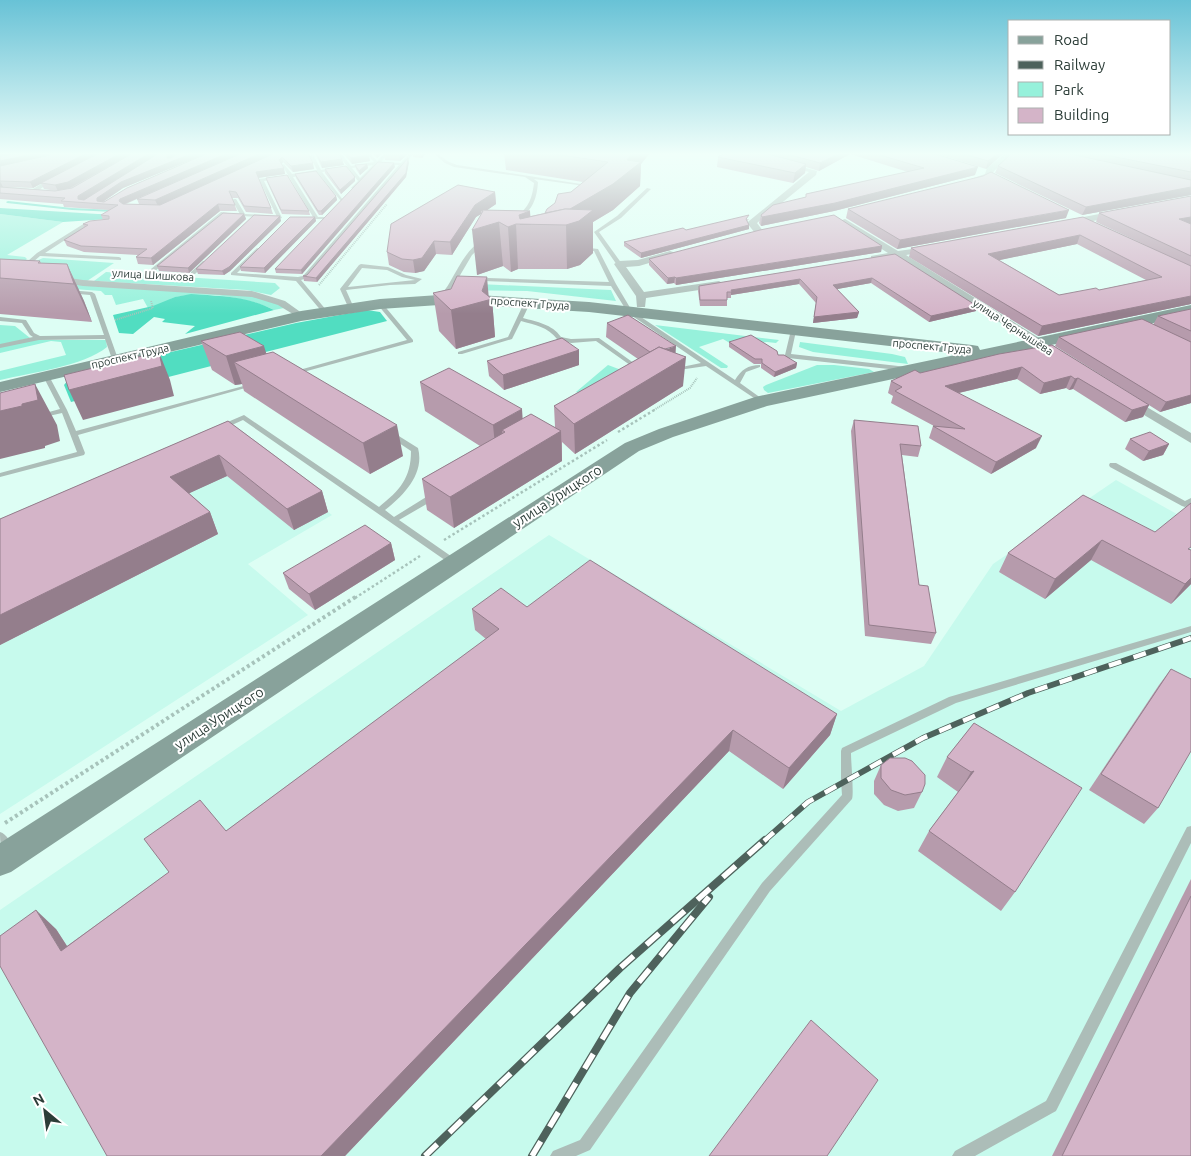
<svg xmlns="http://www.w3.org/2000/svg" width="1191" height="1156" font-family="Ubuntu,sans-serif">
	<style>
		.built { fill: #c7faed }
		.green { fill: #96f1db }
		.forest { fill: #51ddc1 }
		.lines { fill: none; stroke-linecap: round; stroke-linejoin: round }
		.stream { fill: #49d7bb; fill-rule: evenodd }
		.path-far2 { stroke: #a7c3bb; stroke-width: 2; stroke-dasharray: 1 1; stroke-linecap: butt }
		.path-far1 { stroke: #a7c3bb; stroke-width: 2.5; stroke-dasharray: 2.5 2.5; stroke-linecap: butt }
		.path { stroke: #a7c3bb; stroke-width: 4; stroke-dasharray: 3 3; stroke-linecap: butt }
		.lane { fill: #acbdb8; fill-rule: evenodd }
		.street { fill: #acbdb8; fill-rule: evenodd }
		.secondary { fill: #88a29b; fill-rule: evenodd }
		.rail-far1-casing { stroke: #4e625c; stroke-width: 6 }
		.rail-casing { stroke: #4e625c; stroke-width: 8 }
		.rail-far1 { stroke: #fff; stroke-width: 4.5; stroke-dasharray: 13; stroke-linecap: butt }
		.rail { stroke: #fff; stroke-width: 5.5; stroke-dasharray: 17; stroke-linecap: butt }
		.wall { fill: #b69bac; fill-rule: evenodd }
		.shaded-wall { fill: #947e8c }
		.building { fill: #d4b4c8; stroke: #947e8c; fill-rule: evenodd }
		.labels { text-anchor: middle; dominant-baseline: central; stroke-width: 4; stroke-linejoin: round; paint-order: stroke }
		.far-street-label { font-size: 11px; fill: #2c3d38; stroke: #fff }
		.street-label { font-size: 14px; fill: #2c3d38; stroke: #fff }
	</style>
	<rect width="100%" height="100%" fill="#ddfef4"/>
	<!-- built -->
	<g class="built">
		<polygon points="235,441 332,515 248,564 308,615 0,814 0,546"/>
		<polygon points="1116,480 1191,522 1191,1156 0,1156 0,910 549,535 841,711 924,666 993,564"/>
	</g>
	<!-- green -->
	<g class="green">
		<polygon points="0,214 63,222 7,255 25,257 27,259 22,263 0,266"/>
		<polygon points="43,258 114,263 87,281 69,279 36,261"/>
		<path d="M0 270 51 279 266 296 284 308 274 310C252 298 201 290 176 297 171 298 167 302 163 304 158 306 153 306 148 308L143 299 116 305 112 295H105L101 291 46 287Z"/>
		<polygon points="106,272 275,283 280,288 271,295 247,290 94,281"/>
		<polygon points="458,283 611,290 616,301 527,291 455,290"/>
		<polygon points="0,325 15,326 30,338 0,345"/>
		<polygon points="655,325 779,340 776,343 767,342 733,345 723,339 699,347 728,366 727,368 721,368"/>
		<path d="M27 340H106L107 347C84 366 30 373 0 380V371L66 355 61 342 51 341 0 353V346Z"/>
		<polygon points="800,342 892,354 905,357 908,364 813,352 799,347"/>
		<polygon points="608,365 632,374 588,398 576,392"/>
		<polygon points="817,365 834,365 869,369 874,372 768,393 764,390 763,387 766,385"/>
	</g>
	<!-- forest -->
	<g class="forest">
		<polygon points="0,208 98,214 169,215 63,222 0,214"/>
		<path d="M191 294C219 296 248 296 274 310L185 334 195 326 162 322 165 319 154 317 133 334 119 333 113 315 153 306 175 297Z"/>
		<polygon points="367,310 380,312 387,321 71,402 64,385 72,375 296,323"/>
	</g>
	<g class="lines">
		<!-- stream -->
		<polygon class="stream" points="8,201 72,208 115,210 117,211 115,212 72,210 7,203 6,202"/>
		<!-- path-far2 -->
		<g class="path-far2">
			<polyline points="319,285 387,204"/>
			<polyline points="115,320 153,308 151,301"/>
			<polyline points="654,410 690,388 697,378"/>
		</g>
		<!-- path-far1 -->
		<g class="path-far1">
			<polyline points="618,432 656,409"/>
			<polyline points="444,540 607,440"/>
			<polyline points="355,598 420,556"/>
		</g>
		<!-- path -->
		<polyline class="path" points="5,823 357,596"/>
		<!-- lane -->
		<g class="lane">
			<path d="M337 153H341L351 166 374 162 366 153H370L377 161 385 153H389L381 162 401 163 410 153H414L307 278 301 280 327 311V313H323L296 281 231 275V273L257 248 259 249V251L237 273 298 277 303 276 399 165 378 164 353 189 351 188 358 181 348 168 322 172 343 200 341 201 318 173 293 177 318 217H326V219H301V218L303 217H313L289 177 264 181 282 218 278 219 259 179 288 175 282 165 284 164 292 174 317 170 310 156 312 155 314 156 321 170 347 166ZM373 165 360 178 352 168Z"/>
			<path d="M433 153H437L447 161 457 165 594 186 592 187 534 179 538 182C537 197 533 211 519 218L517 217C529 206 532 199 534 183L525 177 454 167 445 163Z"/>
			<polygon points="49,179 53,180 39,190 46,192 46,194 33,191 33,189"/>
			<polygon points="647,188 651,189 621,218 599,232 622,264 617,265 594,232 617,216"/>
			<polygon points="234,199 236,199 245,214 265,215 267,216 265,217 241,216 232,200"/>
			<polygon points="221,212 235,214 233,215 224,215 155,271 151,271 151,269"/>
			<polygon points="93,222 95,223 95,224 88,225 45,253 119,257 121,258 121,260 40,256 25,269 20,268 37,253 85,223"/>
			<path d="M484 239 487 241 472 255 459 277 609 282 594 251H582L579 249 582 247 598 249 616 284 632 311 735 380C741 370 748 365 760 365V367L746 372 740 383 765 401 762 403 760 402 706 366 672 371V369L701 363 628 313 611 286 457 280 443 299H439L438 298C442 293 447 288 450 282 459 267 467 248 484 239Z"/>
			<polygon points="203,261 208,262 195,274 191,274 191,272"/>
			<path d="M361 264 388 267 406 275 422 279 415 284 390 285 346 290 354 308 349 309 340 289 359 265ZM362 268 387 270 402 277 415 280 348 287Z"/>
			<polygon points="69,290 92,292 95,294 118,359 117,360 112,359 105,339 39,340 0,348 0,344 33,337 30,335 22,323 0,321 0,317 26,320 34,333 40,336 104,335 90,295 67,293 67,291"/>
			<path d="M527 301 530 303 523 318C537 322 552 324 561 337L571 339 599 338 642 369 641 370H637L596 341 571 343 557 339C548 327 535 325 521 321L512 339 462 354H458V352L508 337 524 303Z"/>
			<polygon points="378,303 382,303 413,340 413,342 296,374 292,374 292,372 407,340 378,305"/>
			<polygon points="791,330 796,331 791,354 907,367 910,369 907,371 788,358 778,359 778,357 785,355"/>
			<polygon points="46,374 49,376 67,410 76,431 251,384 255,384 256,385 78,435 85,453 84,455 0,477 0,473 77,452 62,413 40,418 37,416 38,415 60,409 43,376"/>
			<path d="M244 415 379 507C400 490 411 478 411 451L387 435 391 433H394L418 448C425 474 403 496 385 510L394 517 431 494H437L438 496 437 498 399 520 458 561 459 563 458 565H452L243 420 223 429H220L216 427Z"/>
			<polygon points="1110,463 1116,463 1185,501 1191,498 1191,504 1185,507 1182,506 1110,467 1109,465"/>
			<path d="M1191 626V632L956 703 851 753C851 762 854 794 852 799L770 891 590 1150 576 1156H550L553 1151 580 1140 762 883 842 795 841 781V751L842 748 949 697Z"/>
			<polygon points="1191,826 1191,843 1056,1111 975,1156 952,1156 955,1151 1046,1101 1187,827"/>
			<path d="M0 832C7 834 11 843 14 850L12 854 8 855C0 852 0 841 0 832Z"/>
		</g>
		<!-- street -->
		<g class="street">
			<polygon points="737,153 749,153 817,171 816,175 757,223 763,231 761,233 755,233 747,223 749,221 809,172"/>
			<polygon points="1006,153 1014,153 994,171 991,177 974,184 968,184 968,180 985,174 987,168"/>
			<polygon points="1120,210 1123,211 1123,215 1068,226 1063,223 1068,220"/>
			<polygon points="845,219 898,251 934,246 934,250 906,255 1044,341 1056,352 1054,354 1046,354 1036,345 895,257 871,260 871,256 888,253 842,224 842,220"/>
			<polygon points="670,251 673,252 673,256 639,266 626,267 644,292 719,281 724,284 719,287 646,298 645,307 637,307 636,296 614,264 619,261 638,260"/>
			<polygon points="55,276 83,280 252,291 285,301 306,316 301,319 278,305 252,297 83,286 51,281 50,279"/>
			<polygon points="1128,396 1191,433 1191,443 1124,403 1122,400"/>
		</g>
		<!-- secondary -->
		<polygon class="secondary" points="439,295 478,295 589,302 972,345 978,346 980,350 1191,305 1191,315 767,406 673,437 639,451 11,872 0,876 0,843 625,443 659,429 755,397 960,354 589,312 478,305 439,305 380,309 301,321 0,392 0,382 301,311 380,299"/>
		<!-- rail-far1 casing -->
		<g class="rail-far1-casing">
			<polyline id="rail-far1" points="764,841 808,802 923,738 1028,693 1191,638"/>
		</g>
		<!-- rail casing -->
		<g class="rail-casing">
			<g id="rail">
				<polyline points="425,1156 620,968 765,840"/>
				<polyline points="532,1156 630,993 709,897"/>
			</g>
		</g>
		<!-- rail-far1 -->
		<use href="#rail-far1" class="rail-far1"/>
		<!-- rail -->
		<use href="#rail" class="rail"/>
	</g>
	<!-- wall -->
	<g class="wall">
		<path d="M0 153H179L170 158H171L179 153H338L344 165 322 168 316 155 311 153 309 156 314 169 293 172 283 162 282 164 285 174 258 178 271 208 273 214 246 212 238 198H232L237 211H220L153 265 138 264 136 257 138 255 84 252 67 246 64 240 84 227 83 224 103 220 101 215 109 210 64 207 63 204 0 199ZM197 157 103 202 123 188ZM41 183 44 189 56 191 5 187 33 188ZM137 199 139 204H126Z"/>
		<polygon points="343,153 367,153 370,161 352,164"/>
		<polygon points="372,153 383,153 377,158"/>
		<polygon points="385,153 409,153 400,161 385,160 384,155"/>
		<polygon points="413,153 426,153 422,158 413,157"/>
		<polygon points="504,153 650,153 641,164 640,186 613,210 593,222 593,253 580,265 567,269 518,269 511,272 503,266 477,275 481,214 476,217 452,255 436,254 424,271 415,273 404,272 389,265 387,252 495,192 496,204 487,210 531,216 545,213 583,182 506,170"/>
		<polygon points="725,153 932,153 975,175 834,211 761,226 759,223 761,215 806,197 806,194 908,172 850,154 819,171 806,167 805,173 793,183 717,167 718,157"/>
		<polygon points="935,153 1004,153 986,169"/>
		<polygon points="1012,153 1191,153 1191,195 1082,215 995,173 998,166"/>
		<polygon points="409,162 406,177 317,282 304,281 303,276 307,275"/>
		<polygon points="367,164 368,168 360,175 356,169 355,165"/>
		<polygon points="395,167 302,274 276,273 275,269"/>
		<polygon points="325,169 355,181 341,194 325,173"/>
		<polygon points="295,174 336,196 337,200 322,215 319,215 296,178"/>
		<polygon points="266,178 309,211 310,215 282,214 267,182"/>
		<path d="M1191 196V304L1038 336 909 257 911 248 1083 217 1154 249 1096 222 1099 213ZM1077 244 1146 280 1099 290 1059 295 999 260Z"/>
		<polygon points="848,209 1066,218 897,249 846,218"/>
		<polygon points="244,214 246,219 189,273 159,271 157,266"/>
		<polygon points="315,217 316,221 265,273 241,271 240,267"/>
		<polygon points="749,219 747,221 749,229 641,258 624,246 624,242"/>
		<polygon points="281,221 230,271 224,275 198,274 196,269"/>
		<polygon points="882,246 881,252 676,285 674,283 667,284 649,265 649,259"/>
		<polygon points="895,254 976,311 929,322 871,283 837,289 859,312 857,318 813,323 816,303 799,284 731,295 731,298 727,298 727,306 700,306 698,291 699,286"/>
		<polygon points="0,259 40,261 41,263 67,264 84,301 92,322 0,314"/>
		<polygon points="451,289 489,297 492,299 495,337 456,349 439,331 433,293"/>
		<polygon points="1191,309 1191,403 1160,412 1055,346 1059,337 1153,325 1158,316"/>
		<polygon points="607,323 675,353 683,386 575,454 562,442 562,461 454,528 427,510 422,479 480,446 425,411 420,382 523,419 555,427 554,406 638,359 606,337"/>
		<polygon points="201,341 266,353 403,456 370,474 244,391 242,384 235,385 212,370"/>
		<polygon points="729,342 778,355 797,363 796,368 774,377 761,368 761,364 754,364 729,347"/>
		<polygon points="1052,345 1149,405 1143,417 1125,422 1073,389 1069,390 1066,388 1040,394 1017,379 959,393 1036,448 991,474 929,438 933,426 934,426 891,403 893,396 888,393 891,381 920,373"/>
		<polygon points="579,350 579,365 504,390 489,376 487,361"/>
		<polygon points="854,420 921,446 918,457 902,455 919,585 936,633 931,644 865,636 851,431"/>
		<polygon points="228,421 322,491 328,512 294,530 227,476 189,493 210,512 218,534 0,645 0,519"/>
		<polygon points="1130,439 1169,444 1163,455 1143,461 1125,449"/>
		<polygon points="1083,495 1191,584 1171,604 1091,560 1045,599 999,572 1008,553"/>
		<polygon points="391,543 395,560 315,610 289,589 283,573"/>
		<polygon points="527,607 837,714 830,735 783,789 729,751 345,1156 107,1156 56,929 67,946 226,831 486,639 475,630 472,609"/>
		<polygon points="1171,669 1158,808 1144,824 1089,790 1159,685"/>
		<polygon points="974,723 1015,892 1001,911 918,851 929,831 958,792 937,777 947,757"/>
		<polygon points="881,765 922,792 914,808 898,811 884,805 874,794 874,781"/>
		<polygon points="1191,879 1191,1156 1052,1156"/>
	</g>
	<!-- shaded-wall -->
	<g class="shaded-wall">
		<polygon points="0,153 26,153 0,157"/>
		<polygon points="38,153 48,153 50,156 0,167 0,161"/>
		<polygon points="87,153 100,153 33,188 30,182"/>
		<polygon points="121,153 133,153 70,188 58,191 55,185"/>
		<polygon points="150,153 161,153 81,202 78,199 78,196"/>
		<polygon points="167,153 179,153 169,158 193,153 208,153 123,188 101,203 97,201 97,198 121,182 167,158"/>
		<polygon points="228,153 242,153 122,205 119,201 120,199"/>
		<polygon points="261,153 275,153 158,206 155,200"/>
		<polygon points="376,153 383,153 377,158"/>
		<polygon points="402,153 409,153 400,161 399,155"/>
		<polygon points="421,153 426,153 422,158"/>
		<polygon points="633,153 650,153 641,164 640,186 613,210 593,222 593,253 580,265 567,269 566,225 553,218"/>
		<polygon points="840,153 851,153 850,154 819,171 820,163"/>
		<polygon points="998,153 1004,153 986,169 988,161"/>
		<polygon points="369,155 370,161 352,164 351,158"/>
		<polygon points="282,157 283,162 280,166 279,160"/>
		<polygon points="408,158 409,162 406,177 317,282 316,278"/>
		<polygon points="342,159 344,165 322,168 321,162"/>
		<polygon points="313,163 314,169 293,172 291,166"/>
		<polygon points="394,163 395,167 302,274 301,270"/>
		<polygon points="367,164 368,168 360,175 359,171"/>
		<polygon points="806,164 805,173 793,183 795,173"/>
		<polygon points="978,167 975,175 834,211 761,226 762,217"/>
		<polygon points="284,168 285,174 257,178 256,172"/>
		<polygon points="355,177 355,181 341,194 340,190"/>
		<polygon points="0,181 3,187 0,190"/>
		<polygon points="1191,187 1191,195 1082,215 1086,207"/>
		<polygon points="495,192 496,204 483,213 483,211 481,210 481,214 476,217 452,255 450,242 475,205"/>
		<polygon points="336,196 337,200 322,215 321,211"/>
		<polygon points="218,204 220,211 153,265 151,258"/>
		<polygon points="1069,210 1066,218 897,249 900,240"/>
		<polygon points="530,211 531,225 520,225 519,215"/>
		<polygon points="244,214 246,219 189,273 188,268"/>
		<polygon points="280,216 281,221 230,271 224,275 222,271"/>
		<polygon points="315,217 316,221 265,273 264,268"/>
		<polygon points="1191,217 1191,224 1179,219"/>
		<polygon points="499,222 503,266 477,275 472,230"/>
		<polygon points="516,224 518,269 511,272 508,227"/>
		<polygon points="749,225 749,229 641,258 641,253"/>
		<polygon points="1080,235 1077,244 986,263 988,254"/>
		<polygon points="434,241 436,254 424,271 415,273 413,260"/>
		<polygon points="882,246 881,252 676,285 676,278"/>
		<polygon points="67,264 84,301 92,322 74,284"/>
		<polygon points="487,277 489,300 492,299 495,337 456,349 451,310 482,291"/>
		<polygon points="675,277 674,283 667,284 668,278"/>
		<polygon points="872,278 871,283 832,290 833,285"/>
		<polygon points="800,279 799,284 731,295 731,290"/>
		<polygon points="1191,296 1191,304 1038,336 1042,326"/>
		<polygon points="977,306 976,311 929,322 931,316"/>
		<polygon points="859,312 857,318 813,323 814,317"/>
		<polygon points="264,346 273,375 234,362 242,384 235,385 226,356"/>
		<polygon points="676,346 675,361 653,354"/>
		<polygon points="579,350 579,365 504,390 503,375"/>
		<polygon points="159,352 170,380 174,396 83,420 69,390"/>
		<polygon points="686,357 683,386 575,454 574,424"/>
		<polygon points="797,363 796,368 774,377 775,372"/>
		<polygon points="1022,367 1017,379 941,397 945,386"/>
		<polygon points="1071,376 1066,388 1040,394 1044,383"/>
		<polygon points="1078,378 1073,389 1069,390 1075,379"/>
		<polygon points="35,384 57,425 60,441 45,446 45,448 0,459 0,411 22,404"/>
		<polygon points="1191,395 1191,403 1160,412 1166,402"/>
		<polygon points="1149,405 1143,417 1125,422 1132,410"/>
		<polygon points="522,409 524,439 502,430 504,451 496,455 493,425"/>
		<polygon points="397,425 403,456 370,474 363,443"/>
		<polygon points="561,431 562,461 454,528 450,497"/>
		<polygon points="1042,436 1036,448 991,474 996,462"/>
		<polygon points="1169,444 1163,455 1143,461 1149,451"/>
		<polygon points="219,455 227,476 179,498 170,477"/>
		<polygon points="322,491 328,512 294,530 287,509"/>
		<polygon points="210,512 218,534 0,645 0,615"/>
		<polygon points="1102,540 1091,560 1045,599 1055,579"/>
		<polygon points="391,543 395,560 315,610 309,594"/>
		<polygon points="1191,578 1191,584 1171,604 1185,584"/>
		<polygon points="837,714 830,735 783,789 789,768"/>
		<polygon points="733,730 729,751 345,1156 321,1156"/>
		<polygon points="974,771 959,793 971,772"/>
		<polygon points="36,910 56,929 81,968 61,951"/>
	</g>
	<!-- building -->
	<g class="building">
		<polygon points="20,153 38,153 0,161 0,156"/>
		<polygon points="49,153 87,153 30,182 0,181 0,166 50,155"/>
		<polygon points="99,153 121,153 68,182 55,185 41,183"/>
		<polygon points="133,153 150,153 78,196 78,199 84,200 159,153 167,153 167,158 171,158 179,153 193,153 121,182 97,198 97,201 104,202 127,188 208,153 228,153 120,199 119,201 123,204 160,205 275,153 308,153 313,163 291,166 282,157 279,160 284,168 256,172 271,208 244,206 236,192 229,191 235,205 218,204 151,258 136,257 147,249 81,246 64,240 88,225 83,224 90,221 109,219 109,216 101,215 118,205 61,201 65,198 0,193 0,187 55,191 72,188"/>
		<polygon points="242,153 261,153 155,200 137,199"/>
		<polygon points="316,153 338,153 342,159 321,162"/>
		<polygon points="346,153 367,153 369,155 351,158"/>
		<polygon points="385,153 402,153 399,155 384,155"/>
		<polygon points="547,153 633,153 627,160 641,162 613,184 570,209 565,209 545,213 547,209 555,203 558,194 571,192 608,162"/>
		<polygon points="725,153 764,153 806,164 795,173 718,157"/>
		<polygon points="783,153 840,153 820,163"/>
		<polygon points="873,153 932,153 978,167 835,203 762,217 761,215 773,205 806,197 806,194 924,168"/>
		<polygon points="961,153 998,153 988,161"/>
		<polygon points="1012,153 1066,153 1191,180 1191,187 1086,207 998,166"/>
		<polygon points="1096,153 1191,153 1191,172"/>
		<polygon points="408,158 406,173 316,278 303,276 307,275"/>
		<polygon points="378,162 394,163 301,270 275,269"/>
		<polygon points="367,164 359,171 355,165"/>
		<polygon points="346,166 355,177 340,190 325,169"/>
		<polygon points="316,171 336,196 321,211 318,211 295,174"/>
		<polygon points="991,172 1069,210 900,240 848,209 983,176"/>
		<polygon points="287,175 309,211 281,210 266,178"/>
		<polygon points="458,185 495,192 475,205 450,242 434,241 422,258 413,260 402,259 387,252 391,224"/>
		<polygon points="1191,196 1191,217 1179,219 1191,224 1191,256 1099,213"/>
		<polygon points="565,209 593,210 579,221 566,225 516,224 508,227 499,222 472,230 483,211 481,210 530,211 519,215 520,219"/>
		<polygon points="223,213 244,214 188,268 157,266"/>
		<polygon points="254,215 280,216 229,267 222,271 196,269"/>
		<polygon points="749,215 746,219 749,225 641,253 624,242 683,228 686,230"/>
		<polygon points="834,215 882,246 676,278 675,277 668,278 649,259 760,230"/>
		<polygon points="290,217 315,217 264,268 240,267"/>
		<path d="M1083 217 1191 266V296L1042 326 911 248ZM1080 235 1162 277 1099 290 1096 288 1059 295 988 254Z"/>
		<polygon points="895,254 977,306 931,316 872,278 833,285 859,312 814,317 817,297 800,279 731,290 732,292 727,292 727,300 700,300 699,286"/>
		<polygon points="0,259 40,261 38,263 67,264 74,284 0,278"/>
		<polygon points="457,276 487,277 482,291 492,299 451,310 433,293 451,289"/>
		<polygon points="1191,309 1191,331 1158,316"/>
		<polygon points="628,315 676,346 665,349 659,347 650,352 607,323"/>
		<polygon points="1142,319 1191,342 1191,395 1166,402 1059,337"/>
		<polygon points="240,332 264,346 226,356 201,341"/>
		<polygon points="751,335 777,351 778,355 784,355 797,363 775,372 762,363 762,359 755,359 729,342"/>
		<polygon points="562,338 579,350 503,375 487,361"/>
		<polygon points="1052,345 1149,405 1132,410 1078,378 1075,379 1071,376 1044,383 1022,367 945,386 1042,436 996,462 933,426 965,429 895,391 902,387 891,381 915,370 920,373 999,354"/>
		<polygon points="659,347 686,357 574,424 554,406"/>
		<polygon points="159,352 162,366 69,390 64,375"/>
		<polygon points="273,352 397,425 363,443 234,362"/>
		<polygon points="449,368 522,409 493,425 420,382"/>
		<polygon points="35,384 38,400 22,404 22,406 0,411 0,393"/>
		<polygon points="531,414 561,431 450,497 422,479 505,432 502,430"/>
		<polygon points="854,420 918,426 921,446 900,444 919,585 928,586 936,633 869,625"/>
		<polygon points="228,421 322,491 287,509 219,455 170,477 210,512 0,615 0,519"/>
		<polygon points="1150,432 1169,444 1149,451 1130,439"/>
		<polygon points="1083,495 1155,532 1191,503 1191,547 1188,549 1191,550 1191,578 1185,584 1102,540 1055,579 1008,553"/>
		<polygon points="365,525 391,543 309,594 283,573"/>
		<polygon points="590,560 837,714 789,768 733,730 321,1156 107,1156 0,966 0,936 36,910 61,951 169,872 144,839 200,800 226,831 499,629 472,609 501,588 527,607"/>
		<polygon points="1171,669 1191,679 1191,751 1158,808 1101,774"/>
		<polygon points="974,723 1082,788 1015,892 929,831 974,771 971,772 947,757"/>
		<polygon points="890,758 905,758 912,761 925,775 925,784 922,792 905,795 891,790 881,778 881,765"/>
		<polygon points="1191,896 1191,1156 1062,1156"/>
		<polygon points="811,1020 878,1080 827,1156 709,1156"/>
	</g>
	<!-- sky -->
	<linearGradient id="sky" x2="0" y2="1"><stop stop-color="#68c2d6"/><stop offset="0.49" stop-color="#f0fffa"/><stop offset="1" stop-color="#f0fffa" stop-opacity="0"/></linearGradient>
	<rect width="1191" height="314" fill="url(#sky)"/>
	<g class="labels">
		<!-- far-street labels -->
		<g class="far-street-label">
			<text transform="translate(153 275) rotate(3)">улица Шишкова</text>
			<text transform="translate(530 303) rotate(4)">проспект Труда</text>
			<text transform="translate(1013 327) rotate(33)">улица Чернышёва</text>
			<text transform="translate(932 346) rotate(5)">проспект Труда</text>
			<text transform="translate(130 356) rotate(-13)">проспект Труда</text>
		</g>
		<!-- street labels -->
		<g class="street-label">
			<text transform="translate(557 496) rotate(-33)">улица Урицкого</text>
			<text transform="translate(219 718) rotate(-33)">улица Урицкого</text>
		</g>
	</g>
	<!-- legend -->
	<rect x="1008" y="20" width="162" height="115" fill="#ffffff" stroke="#abb1af"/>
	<rect x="1018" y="36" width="25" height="8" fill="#88a29b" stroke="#abb1af"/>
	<text x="1054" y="45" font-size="15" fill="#2c3d38">Road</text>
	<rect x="1018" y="61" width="25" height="8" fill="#4e625c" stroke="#abb1af"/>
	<text x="1054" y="70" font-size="15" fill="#2c3d38">Railway</text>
	<rect x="1018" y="82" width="25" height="15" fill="#96f1db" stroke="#abb1af"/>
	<text x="1054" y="95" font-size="15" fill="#2c3d38">Park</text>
	<rect x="1018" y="108" width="25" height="15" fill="#d4b4c8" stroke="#abb1af"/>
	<text x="1054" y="120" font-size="15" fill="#2c3d38">Building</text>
	<!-- north arrow -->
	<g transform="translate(45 1111) rotate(331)" stroke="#ffffff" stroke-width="4" paint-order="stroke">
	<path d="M0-4L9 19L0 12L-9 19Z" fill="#2c3d38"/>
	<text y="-8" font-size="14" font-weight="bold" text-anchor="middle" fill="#2c3d38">N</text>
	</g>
</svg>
